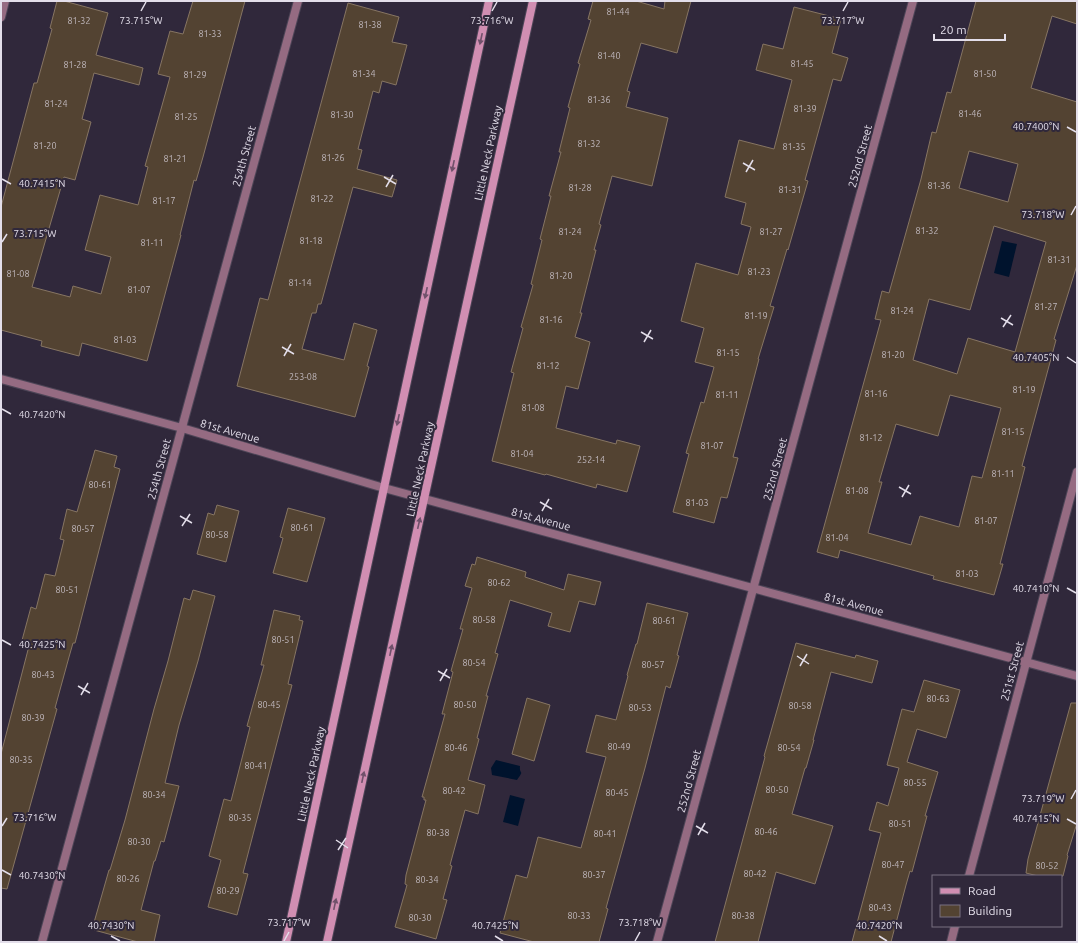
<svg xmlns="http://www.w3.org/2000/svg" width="1078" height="943" font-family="Ubuntu,sans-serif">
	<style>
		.water { fill: #00132d }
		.building { fill: #534332; stroke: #867563; fill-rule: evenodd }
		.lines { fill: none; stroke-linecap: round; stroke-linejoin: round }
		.minor-casing { stroke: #4d4557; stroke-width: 10 }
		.secondary-casing { stroke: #4d4557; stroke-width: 10 }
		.minor { stroke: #956b82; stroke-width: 8 }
		.secondary { stroke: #d18eb2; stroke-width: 8 }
		.oneway { fill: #70516b }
		.ticks { fill: none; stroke: #e3deea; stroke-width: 1.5 }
		.labels { text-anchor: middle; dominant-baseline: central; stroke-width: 4; stroke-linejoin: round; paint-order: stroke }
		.number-label { font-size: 9px; fill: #bfb7bc }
		.street-label { font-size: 11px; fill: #e3deea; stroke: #30283b }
		.ticks-label { font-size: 10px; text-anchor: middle; fill: #e3deea; stroke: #30283b; stroke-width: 4; stroke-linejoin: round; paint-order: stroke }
	</style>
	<rect width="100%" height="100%" fill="#30283b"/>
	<!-- water -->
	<g class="water">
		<polygon points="1002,241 1017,244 1009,277 994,273"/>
		<path d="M496 760 520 766C519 775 525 769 517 780L492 775 491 768Z"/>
		<polygon points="510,795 525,799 518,826 503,822"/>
	</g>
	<!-- building -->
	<g class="building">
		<polygon points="57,1 64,1 108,13 96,55 143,68 139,85 94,73 82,119 91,122 75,180 64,177 32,287 70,297 73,286 101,294 111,257 85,250 100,195 138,205 148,167 145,166 170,77 158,74 170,31 183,34 193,1 245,1 203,157 196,181 194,180 180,235 181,235 147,361 82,343 79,356 41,346 42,341 1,330 1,207 34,83 37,83 52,29 50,28"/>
		<polygon points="593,1 636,1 664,9 665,1 691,1 677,53 641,43 627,91 630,92 626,107 668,118 652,186 612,176 599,224 601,225 594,250 596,250 580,313 582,313 575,337 590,342 578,389 566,386 556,428 616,444 617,440 640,446 627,492 597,484 596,488 546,474 545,475 492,461 514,373 511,372 523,328 521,327 533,285 531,284 542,240 540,239 551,196 549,196 561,152 559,152 570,108 568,107 580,64 578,63 591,20 588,19"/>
		<path d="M976 1H1077V24L1052 16 1031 88 1077 102V265L1054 339 1056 340 1022 466 1025 467 1000 564H1003L994 595 933 579 934 576 840 550 838 558 817 552 881 320 875 319 882 291 889 293 921 179 932 132 936 133 947 92 951 93ZM969 151 1018 164 1008 202 959 188ZM994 226 1046 242 1015 352 968 338 957 374 913 360 929 299 970 310ZM950 395 1001 408 982 478 972 476 959 527 920 516 911 545 868 533 882 482H879L896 424 938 436Z"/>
		<polygon points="348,3 399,17 392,42 407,45 396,85 382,81 379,93 373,91 358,149 362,150 357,169 397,180 392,197 353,187 321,304 318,304 316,313 312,313 302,349 344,360 354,323 377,330 367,366 369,367 355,417 237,386 260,298 268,300"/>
		<polygon points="794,7 841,19 832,53 848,58 841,81 833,79 805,180 808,181 788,250 787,249 770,306 774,307 758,359 759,359 733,457 738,458 727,498 721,497 714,523 673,512 689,454 686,453 701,402 704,403 714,367 695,362 704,328 681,321 696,263 738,275 751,227 741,224 746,203 725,197 739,140 774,149 792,80 756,70 763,44 783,49"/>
		<polygon points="95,450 117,456 114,467 120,469 75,643 73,643 69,657 55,708 57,709 7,889 1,888 1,754 29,646 21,644 31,607 36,609 45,574 55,576 64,540 60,539 67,509 77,512"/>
		<polygon points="217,505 239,511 226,562 197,554 208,513 214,515"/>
		<polygon points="288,508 325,518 307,582 273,573 283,538 280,537"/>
		<polygon points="477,557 526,572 525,577 564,590 568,574 601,582 595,605 579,601 570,632 548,626 552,613 510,600 495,653 498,654 486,696 488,696 477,738 479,739 468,780 485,785 478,814 465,810 450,865 452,866 443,899 447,900 436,939 395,927 407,885 405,884 406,875 426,800 424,800 424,797 422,797 445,714 442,714 453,672 451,671 463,629 460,629 472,588 465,586 472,564 475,565"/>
		<polygon points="193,590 215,596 198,661 179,725 165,783 179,786 164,842 161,841 155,861 154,861 141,910 160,915 154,942 138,942 94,930 95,927 93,926 109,870 110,870 125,820 154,709 168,661 184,598 190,600"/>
		<polygon points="647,603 688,613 677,655 679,656 670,688 666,686 645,768 606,908 608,909 599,942 534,942 500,933 516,875 527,878 538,837 581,848 606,757 586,752 596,715 616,720 628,676 627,675 636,644 637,644"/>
		<polygon points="274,610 300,616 299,620 303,621 288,684 292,685 243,873 248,874 237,915 208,907 221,860 209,856 224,799 231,801 250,727 247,726 264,665 261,665"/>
		<polygon points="796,643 855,658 856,655 878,661 872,683 831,672 813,740 814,740 806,768 805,768 792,814 833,826 815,884 776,872 758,942 715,942 765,757 764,756"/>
		<polygon points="924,680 960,690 946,738 917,729 907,762 938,772 925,816 927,816 912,872 910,871 906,885 891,942 852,942 881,833 869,830 877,802 888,806 899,768 887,765 902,709 914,712"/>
		<polygon points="527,698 550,705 534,761 512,754"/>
		<polygon points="1071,703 1077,703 1077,823 1067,855 1068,856 1063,876 1038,876 1026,873 1028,859"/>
	</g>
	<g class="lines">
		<!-- minor casing -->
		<g class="minor-casing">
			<g id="minor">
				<polyline points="1,17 5,1"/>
				<polyline points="1,379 182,428 384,488 1077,676"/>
				<polyline points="969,876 1077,472"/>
				<polyline points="42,942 298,1"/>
				<polyline points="657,942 913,1"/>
				<polyline points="951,942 955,926"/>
			</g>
		</g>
		<!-- secondary casing -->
		<g class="secondary-casing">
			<g id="secondary">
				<polyline points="286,942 489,1"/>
				<polyline points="327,942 533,1"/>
			</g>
		</g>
		<!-- minor -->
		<use href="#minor" class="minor"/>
		<!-- secondary -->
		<use href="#secondary" class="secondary"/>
	</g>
	<!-- one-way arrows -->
	<defs><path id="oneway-solid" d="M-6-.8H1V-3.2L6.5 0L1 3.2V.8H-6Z"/></defs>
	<g class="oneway">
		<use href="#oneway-solid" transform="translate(481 39) rotate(102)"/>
		<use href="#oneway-solid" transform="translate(453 166) rotate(102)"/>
		<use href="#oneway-solid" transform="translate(426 293) rotate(102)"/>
		<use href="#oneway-solid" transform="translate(398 420) rotate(102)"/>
		<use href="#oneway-solid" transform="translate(419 523) rotate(-77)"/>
		<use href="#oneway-solid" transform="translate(391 650) rotate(-78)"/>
		<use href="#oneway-solid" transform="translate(363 777) rotate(-78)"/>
		<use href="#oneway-solid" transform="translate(335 904) rotate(-78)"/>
	</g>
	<!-- ticks -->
	<path class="ticks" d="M141 11 146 2M492 11 497 2M843 11 848 2M1067 127 1076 132M743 163 755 170M746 172 753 160M384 177 396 184M2 179 11 184M386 187 393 175M1071 215 1076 206M2 242 7 234M1001 318 1013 325M1003 327 1011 315M641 332 653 339M644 342 651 330M282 347 294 354M284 356 291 344M1067 357 1076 363M2 409 11 414M899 487 911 494M902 497 909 485M540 502 552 509M542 511 549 499M180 516 192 523M182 526 190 514M1067 588 1076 593M2 640 11 645M797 656 809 664M800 666 807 654M438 671 450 678M440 681 447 669M78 686 90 693M81 695 88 683M1071 799 1076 790M1067 819 1076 824M2 826 7 818M696 826 708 833M698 835 705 823M336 840 348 848M338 850 346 838M2 870 11 875M111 936 120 941M495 936 503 941M879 936 887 941M284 941 289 932M635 941 640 932"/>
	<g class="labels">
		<!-- number labels -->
		<g class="number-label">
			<text x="618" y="12">81-44</text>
			<text x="79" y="21">81-32</text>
			<text x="370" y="25">81-38</text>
			<text x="210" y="34">81-33</text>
			<text x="609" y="56">81-40</text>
			<text x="802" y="64">81-45</text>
			<text x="75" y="65">81-28</text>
			<text x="364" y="74">81-34</text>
			<text x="985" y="74">81-50</text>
			<text x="195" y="75">81-29</text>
			<text x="599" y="100">81-36</text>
			<text x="56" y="104">81-24</text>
			<text x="805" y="109">81-39</text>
			<text x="970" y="114">81-46</text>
			<text x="342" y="115">81-30</text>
			<text x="186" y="117">81-25</text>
			<text x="589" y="144">81-32</text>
			<text x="45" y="146">81-20</text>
			<text x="794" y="147">81-35</text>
			<text x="333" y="158">81-26</text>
			<text x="175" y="159">81-21</text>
			<text x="939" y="186">81-36</text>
			<text x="580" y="188">81-28</text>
			<text x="790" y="190">81-31</text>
			<text x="322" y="199">81-22</text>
			<text x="164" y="201">81-17</text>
			<text x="927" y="231">81-32</text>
			<text x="570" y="232">81-24</text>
			<text x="771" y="232">81-27</text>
			<text x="311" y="241">81-18</text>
			<text x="152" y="243">81-11</text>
			<text x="1059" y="260">81-31</text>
			<text x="759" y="272">81-23</text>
			<text x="18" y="274">81-08</text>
			<text x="561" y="276">81-20</text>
			<text x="300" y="283">81-14</text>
			<text x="139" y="290">81-07</text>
			<text x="1046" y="307">81-27</text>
			<text x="902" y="311">81-24</text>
			<text x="756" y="316">81-19</text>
			<text x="551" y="320">81-16</text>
			<text x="125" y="340">81-03</text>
			<text x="728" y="353">81-15</text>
			<text x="893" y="355">81-20</text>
			<text x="548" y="366">81-12</text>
			<text x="303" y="377">253-08</text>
			<text x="1024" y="390">81-19</text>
			<text x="876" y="394">81-16</text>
			<text x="727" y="395">81-11</text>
			<text x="533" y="408">81-08</text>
			<text x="1013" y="432">81-15</text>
			<text x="871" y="438">81-12</text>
			<text x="712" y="446">81-07</text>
			<text x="522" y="454">81-04</text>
			<text x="591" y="460">252-14</text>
			<text x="1003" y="474">81-11</text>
			<text x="100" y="485">80-61</text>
			<text x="857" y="491">81-08</text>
			<text x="697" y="503">81-03</text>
			<text x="986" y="521">81-07</text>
			<text x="302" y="528">80-61</text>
			<text x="83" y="529">80-57</text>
			<text x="217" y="535">80-58</text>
			<text x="837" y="538">81-04</text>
			<text x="967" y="574">81-03</text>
			<text x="499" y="583">80-62</text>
			<text x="67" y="590">80-51</text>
			<text x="484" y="620">80-58</text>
			<text x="664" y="621">80-61</text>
			<text x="283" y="640">80-51</text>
			<text x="474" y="663">80-54</text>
			<text x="653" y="665">80-57</text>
			<text x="43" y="675">80-43</text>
			<text x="938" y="699">80-63</text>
			<text x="269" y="705">80-45</text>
			<text x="465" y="705">80-50</text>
			<text x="800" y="706">80-58</text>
			<text x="640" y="708">80-53</text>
			<text x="33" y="718">80-39</text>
			<text x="619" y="747">80-49</text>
			<text x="456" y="748">80-46</text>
			<text x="789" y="748">80-54</text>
			<text x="21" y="760">80-35</text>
			<text x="256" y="766">80-41</text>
			<text x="915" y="783">80-55</text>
			<text x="777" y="790">80-50</text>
			<text x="454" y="791">80-42</text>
			<text x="617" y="793">80-45</text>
			<text x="154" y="795">80-34</text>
			<text x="240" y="818">80-35</text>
			<text x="900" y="824">80-51</text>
			<text x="766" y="832">80-46</text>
			<text x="438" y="833">80-38</text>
			<text x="605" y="834">80-41</text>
			<text x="139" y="842">80-30</text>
			<text x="893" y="865">80-47</text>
			<text x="1047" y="866">80-52</text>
			<text x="755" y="874">80-42</text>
			<text x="594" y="875">80-37</text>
			<text x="128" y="879">80-26</text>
			<text x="427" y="880">80-34</text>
			<text x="228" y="891">80-29</text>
			<text x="880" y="908">80-43</text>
			<text x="579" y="916">80-33</text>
			<text x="743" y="916">80-38</text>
			<text x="420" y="918">80-30</text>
		</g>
		<!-- street labels -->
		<g class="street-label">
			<text transform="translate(488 153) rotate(-78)">Little Neck Parkway</text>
			<text transform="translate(244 156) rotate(-75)">254th Street</text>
			<text transform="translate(860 156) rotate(-75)">252nd Street</text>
			<text transform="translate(230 431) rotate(16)">81st Avenue</text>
			<text transform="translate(159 469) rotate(-75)">254th Street</text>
			<text transform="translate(420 469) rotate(-78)">Little Neck Parkway</text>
			<text transform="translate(775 469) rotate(-75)">252nd Street</text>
			<text transform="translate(541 519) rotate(15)">81st Avenue</text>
			<text transform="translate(854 604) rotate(15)">81st Avenue</text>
			<text transform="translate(1012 671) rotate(-75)">251st Street</text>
			<text transform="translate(311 774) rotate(-78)">Little Neck Parkway</text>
			<text transform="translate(689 781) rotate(-75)">252nd Street</text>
		</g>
	</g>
	<g class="ticks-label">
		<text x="141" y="24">73.715°W</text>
		<text x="492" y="24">73.716°W</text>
		<text x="843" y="24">73.717°W</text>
		<text x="1036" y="130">40.7400°N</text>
		<text x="42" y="187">40.7415°N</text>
		<text x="1043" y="218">73.718°W</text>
		<text x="35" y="237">73.715°W</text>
		<text x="1036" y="361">40.7405°N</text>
		<text x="42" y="418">40.7420°N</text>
		<text x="1036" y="592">40.7410°N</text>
		<text x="42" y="648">40.7425°N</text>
		<text x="1043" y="802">73.719°W</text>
		<text x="35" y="821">73.716°W</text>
		<text x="1036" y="822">40.7415°N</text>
		<text x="42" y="879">40.7430°N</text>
		<text x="289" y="926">73.717°W</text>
		<text x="640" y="926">73.718°W</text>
		<text x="111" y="929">40.7430°N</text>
		<text x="495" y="929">40.7425°N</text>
		<text x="879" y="929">40.7420°N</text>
	</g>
	<!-- border -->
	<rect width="1078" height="943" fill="none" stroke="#e3deea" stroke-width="4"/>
	<!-- legend -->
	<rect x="932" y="875" width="130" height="52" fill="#30283b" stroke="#787181"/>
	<rect x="940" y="888" width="20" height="6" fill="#d18eb2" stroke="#787181"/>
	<text x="968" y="895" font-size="12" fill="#e3deea">Road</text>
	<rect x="940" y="905" width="20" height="12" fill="#534332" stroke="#787181"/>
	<text x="968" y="915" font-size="12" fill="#e3deea">Building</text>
	<!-- scale -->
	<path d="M934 34v6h71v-6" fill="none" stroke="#e3deea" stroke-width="2"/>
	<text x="940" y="34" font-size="12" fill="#e3deea" stroke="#30283b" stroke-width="3" paint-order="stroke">20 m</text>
</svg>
